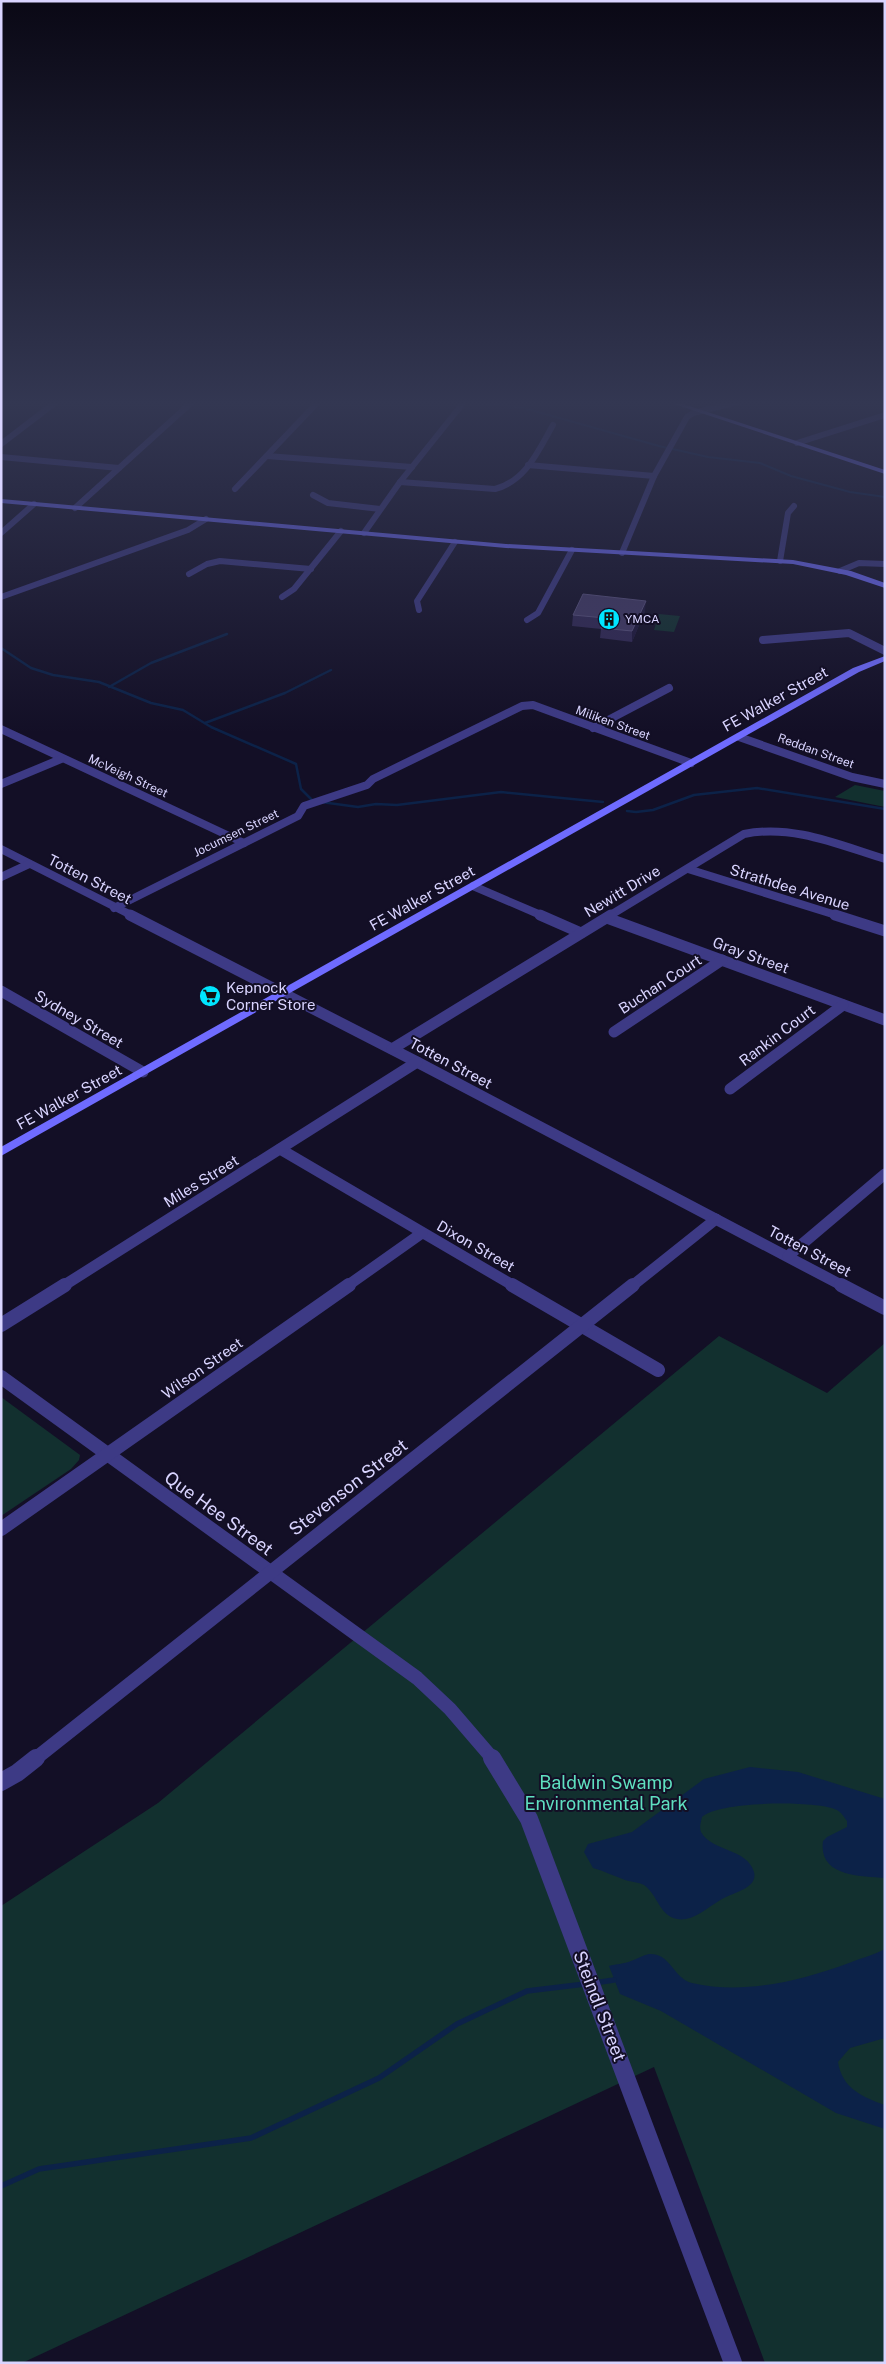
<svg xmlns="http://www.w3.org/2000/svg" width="886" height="2364" font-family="'Public Sans',sans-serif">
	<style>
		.green { fill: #12302f }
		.water { fill: #0c2248 }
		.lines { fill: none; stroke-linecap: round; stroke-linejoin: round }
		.stream-far2 { stroke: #0c2248; stroke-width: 2 }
		.stream-far1 { stroke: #0c2248; stroke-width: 2.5 }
		.stream { stroke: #0c2248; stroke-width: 5.5 }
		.street-far4 { stroke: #3d3a85; stroke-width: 6 }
		.street-far3 { stroke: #3d3a85; stroke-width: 8 }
		.street-far2 { stroke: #3d3a85; stroke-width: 11 }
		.street-far1 { stroke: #3d3a85; stroke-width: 14 }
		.street { stroke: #3d3a85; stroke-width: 18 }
		.secondary { fill: #6f6bff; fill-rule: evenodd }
		.wall { fill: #312854 }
		.shaded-wall { fill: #1d163a }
		.building { fill: #433a66; stroke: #5a527e }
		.labels { text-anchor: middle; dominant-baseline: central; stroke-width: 4; stroke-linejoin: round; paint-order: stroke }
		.far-poi-label { font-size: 12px; fill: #d9d4ff; stroke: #130f26; text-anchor: start }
		.far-street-label { font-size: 12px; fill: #d9d4ff; stroke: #130f26 }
		.street-label { font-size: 15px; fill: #d9d4ff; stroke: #130f26 }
		.poi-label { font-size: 15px; fill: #d9d4ff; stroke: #130f26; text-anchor: start }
		.near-street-label { font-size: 18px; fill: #d9d4ff; stroke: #130f26 }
		.near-park-label { font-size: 18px; fill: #5fe0c0; stroke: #130f26 }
	</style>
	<rect width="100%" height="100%" fill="#130f26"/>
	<!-- green -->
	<g class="green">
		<polygon points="659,614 680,616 674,632 654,630"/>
		<polygon points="855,785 885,791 885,807 835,797"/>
		<polygon points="719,1336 827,1393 885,1343 885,2363 765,2363 654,2067 22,2363 1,2363 1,1906 158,1803"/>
		<polygon points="1,1397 80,1455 79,1460 71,1469 1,1516"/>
	</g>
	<!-- water -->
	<g class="water">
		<path d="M750 1767 798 1772 885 1799V1878C861 1876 818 1877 823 1841L827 1837 847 1827V1821C844 1817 841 1812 837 1810 817 1800 717 1801 702 1817 701 1822 699 1827 701 1832 712 1852 747 1848 754 1872 758 1887 736 1892 726 1897 713 1903 699 1917 686 1919 660 1923 659 1895 644 1885 638 1882 632 1882 625 1880 614 1876 604 1871 593 1868L584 1852 588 1844 632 1832 704 1779Z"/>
		<path d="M885 1949V2038L850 2048 838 2062C842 2088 862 2097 885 2105V2129L836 2113 661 2011 620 1994 609 1966C616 1964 624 1964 631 1961 637 1959 643 1955 649 1954 671 1953 673 1978 692 1983 744 1995 800 1981 849 1963 861 1958 874 1955 885 1949Z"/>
	</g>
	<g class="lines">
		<!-- stream-far2 -->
		<polyline class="stream-far2" points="469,402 520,407 659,446 708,457 760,463 791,476 850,492 885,497"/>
		<!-- stream-far1 -->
		<g class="stream-far1">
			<polyline points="1,648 31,668 53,675 99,682 151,703 183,710 211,727 296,764 301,789 312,800"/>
			<polyline points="109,687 151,663 227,634"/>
			<polyline points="205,723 285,693 331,670"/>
			<polyline points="321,802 358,807 376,804 397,805 501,792 603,802"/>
			<polyline points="627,811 636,812 653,810 694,795 757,788 885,809"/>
		</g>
		<!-- stream -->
		<g class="stream">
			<polyline points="594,1983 614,1980"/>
			<polyline points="1,2186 39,2169 251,2138 379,2078 457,2024 527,1991 585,1984"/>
		</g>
		<!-- street-far4 -->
		<g class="street-far4">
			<polyline points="797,443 885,415"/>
			<polyline points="1,444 56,402"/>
			<polyline points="267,456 412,467"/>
			<polyline points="1,457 119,468"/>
			<polyline points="528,465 654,476"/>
			<path d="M400 482 495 489C526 481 538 451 553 425"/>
			<polyline points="235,489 318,402"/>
			<polyline points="313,495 328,503 380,509"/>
			<polyline points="75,508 192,402"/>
			<polyline points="1,533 34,504"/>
			<polyline points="364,533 400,482 464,402"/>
			<polyline points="622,553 654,476 687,417 693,413 738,402"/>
			<polyline points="780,561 788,513 794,506"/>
			<polyline points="840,571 859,563 885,564"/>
			<polyline points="189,574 207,564 220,561 311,569"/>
			<polyline points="1,597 188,530 206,519"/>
			<polyline points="282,597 294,589 341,531"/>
			<polyline points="419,610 417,601 455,542"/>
			<polyline points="527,620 538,613 572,550"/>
		</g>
		<!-- street-far3 -->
		<g class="street-far3">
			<polyline points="763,640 849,633 885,651"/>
			<polyline points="593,728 669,688"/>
			<polyline points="1,729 244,843"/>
			<polyline points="739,737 852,777 885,784"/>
			<polyline points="1,784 61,759"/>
			<polyline points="1,849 133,916"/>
			<polyline points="688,869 839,916"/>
			<polyline points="1,877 29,864"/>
			<polyline points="473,886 543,916"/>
			<polyline points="114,908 298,816 304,806 367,785 373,779 522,706 533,705 691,763"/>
			<path d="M609 916 744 834C793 824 839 845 885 859"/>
		</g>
		<!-- street-far2 -->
		<g class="street-far2">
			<polyline points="130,915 417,1062 843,1286"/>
			<polyline points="540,915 581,933"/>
			<polyline points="835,915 885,931"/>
			<polyline points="607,918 885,1020"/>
			<polyline points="1,991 143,1072"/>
			<polyline points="614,1032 722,960"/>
			<polyline points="392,1049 611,915"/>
			<polyline points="730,1089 843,1005"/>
			<polyline points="280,1149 514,1286"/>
			<polyline points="788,1256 885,1174"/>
			<polyline points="63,1286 417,1062"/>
			<polyline points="347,1286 422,1233"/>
			<polyline points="632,1286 716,1219"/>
		</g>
		<!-- street-far1 -->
		<g class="street-far1">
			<polyline points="512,1285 658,1370"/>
			<polyline points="841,1285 885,1308"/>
			<polyline points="1,1325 65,1285"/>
			<polyline points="1,1377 417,1678 450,1709 493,1759"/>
			<polyline points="1,1529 349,1285"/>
			<polyline points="35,1759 633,1285"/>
		</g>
		<!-- street -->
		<g class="street">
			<polyline points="492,1758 529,1819 733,2363"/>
			<polyline points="1,1782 17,1773 36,1758"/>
		</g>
		<!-- secondary -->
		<g class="secondary">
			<polygon points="668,402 677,402 885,470 885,474"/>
			<polygon points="1,499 506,544 793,560 851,571 885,583 885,588 846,575 793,564 506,548 1,503"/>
			<polygon points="885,656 885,661 859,672 1,1156 1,1147 853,668"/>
		</g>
	</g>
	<!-- wall -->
	<polygon class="wall" points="645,611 632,642 600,638 601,629 572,626 573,615"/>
	<!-- shaded-wall -->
	<polygon class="shaded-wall" points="646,601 645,611 632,642 632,631"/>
	<!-- building -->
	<polygon class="building" points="583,594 646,601 632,631 601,628 605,618 573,615"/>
	<!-- sky -->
	<linearGradient id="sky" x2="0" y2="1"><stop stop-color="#0a0815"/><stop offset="0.55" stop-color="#333752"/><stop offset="1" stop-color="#333752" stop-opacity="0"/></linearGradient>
	<rect width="886" height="733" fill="url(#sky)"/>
	<!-- icons -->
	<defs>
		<g id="building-disc" transform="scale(1.125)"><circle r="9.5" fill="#00e5ff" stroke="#130f26"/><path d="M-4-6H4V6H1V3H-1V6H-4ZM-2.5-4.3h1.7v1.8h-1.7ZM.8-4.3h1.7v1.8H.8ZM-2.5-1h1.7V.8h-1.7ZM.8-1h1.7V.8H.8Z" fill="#111"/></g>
		<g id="supermarket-disc" transform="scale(1.125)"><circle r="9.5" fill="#00e5ff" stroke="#130f26"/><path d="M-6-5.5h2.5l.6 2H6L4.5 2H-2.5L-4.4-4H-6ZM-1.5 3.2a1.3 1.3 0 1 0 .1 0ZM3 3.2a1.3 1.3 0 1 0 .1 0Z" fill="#111"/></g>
	</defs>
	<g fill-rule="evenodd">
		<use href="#building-disc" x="609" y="619"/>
		<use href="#supermarket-disc" x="210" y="996"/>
	</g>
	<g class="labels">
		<!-- far-poi labels -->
		<g class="far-poi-label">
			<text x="625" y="619">YMCA</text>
		</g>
		<!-- far-street labels -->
		<g class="far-street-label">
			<text transform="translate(613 723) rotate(20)">Miliken Street</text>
			<text transform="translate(816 751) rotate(20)">Reddan Street</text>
			<text transform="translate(128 776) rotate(25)">McVeigh Street</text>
			<text transform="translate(236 833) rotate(-26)">Jocumsen Street</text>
		</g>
		<!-- street labels -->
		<g class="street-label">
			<text transform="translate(775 699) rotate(-29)">FE Walker Street</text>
			<text transform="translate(90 879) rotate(27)">Totten Street</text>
			<text transform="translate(790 887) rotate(17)">Strathdee Avenue</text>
			<text transform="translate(622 891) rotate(-31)">Newitt Drive</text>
			<text transform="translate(422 898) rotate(-29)">FE Walker Street</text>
			<text transform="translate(751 955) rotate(20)">Gray Street</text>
			<text transform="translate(660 984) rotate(-33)">Buchan Court</text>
			<text transform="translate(79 1019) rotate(30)">Sydney Street</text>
			<text transform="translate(777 1035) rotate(-37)">Rankin Court</text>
			<text transform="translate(451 1063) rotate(28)">Totten Street</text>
			<text transform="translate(69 1097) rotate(-29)">FE Walker Street</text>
			<text transform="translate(201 1181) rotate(-32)">Miles Street</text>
			<text transform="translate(476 1246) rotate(30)">Dixon Street</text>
			<text transform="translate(810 1251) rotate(28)">Totten Street</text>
			<text transform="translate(202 1368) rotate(-35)">Wilson Street</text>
		</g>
		<!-- poi labels -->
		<g class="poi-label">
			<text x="226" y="987">Kepnock<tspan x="226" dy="17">Corner Store</tspan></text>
		</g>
		<!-- near-street labels -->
		<g class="near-street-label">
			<text transform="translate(348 1487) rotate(-38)">Stevenson Street</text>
			<text transform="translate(219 1513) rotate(36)">Que Hee Street</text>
			<text transform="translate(600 2006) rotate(69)">Steindl Street</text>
		</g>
		<!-- near-park labels -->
		<g class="near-park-label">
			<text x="606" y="1782">Baldwin Swamp<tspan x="606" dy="21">Environmental Park</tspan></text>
		</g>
	</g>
	<!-- border -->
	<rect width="886" height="2364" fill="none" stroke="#d9d4ff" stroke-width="5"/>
</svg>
